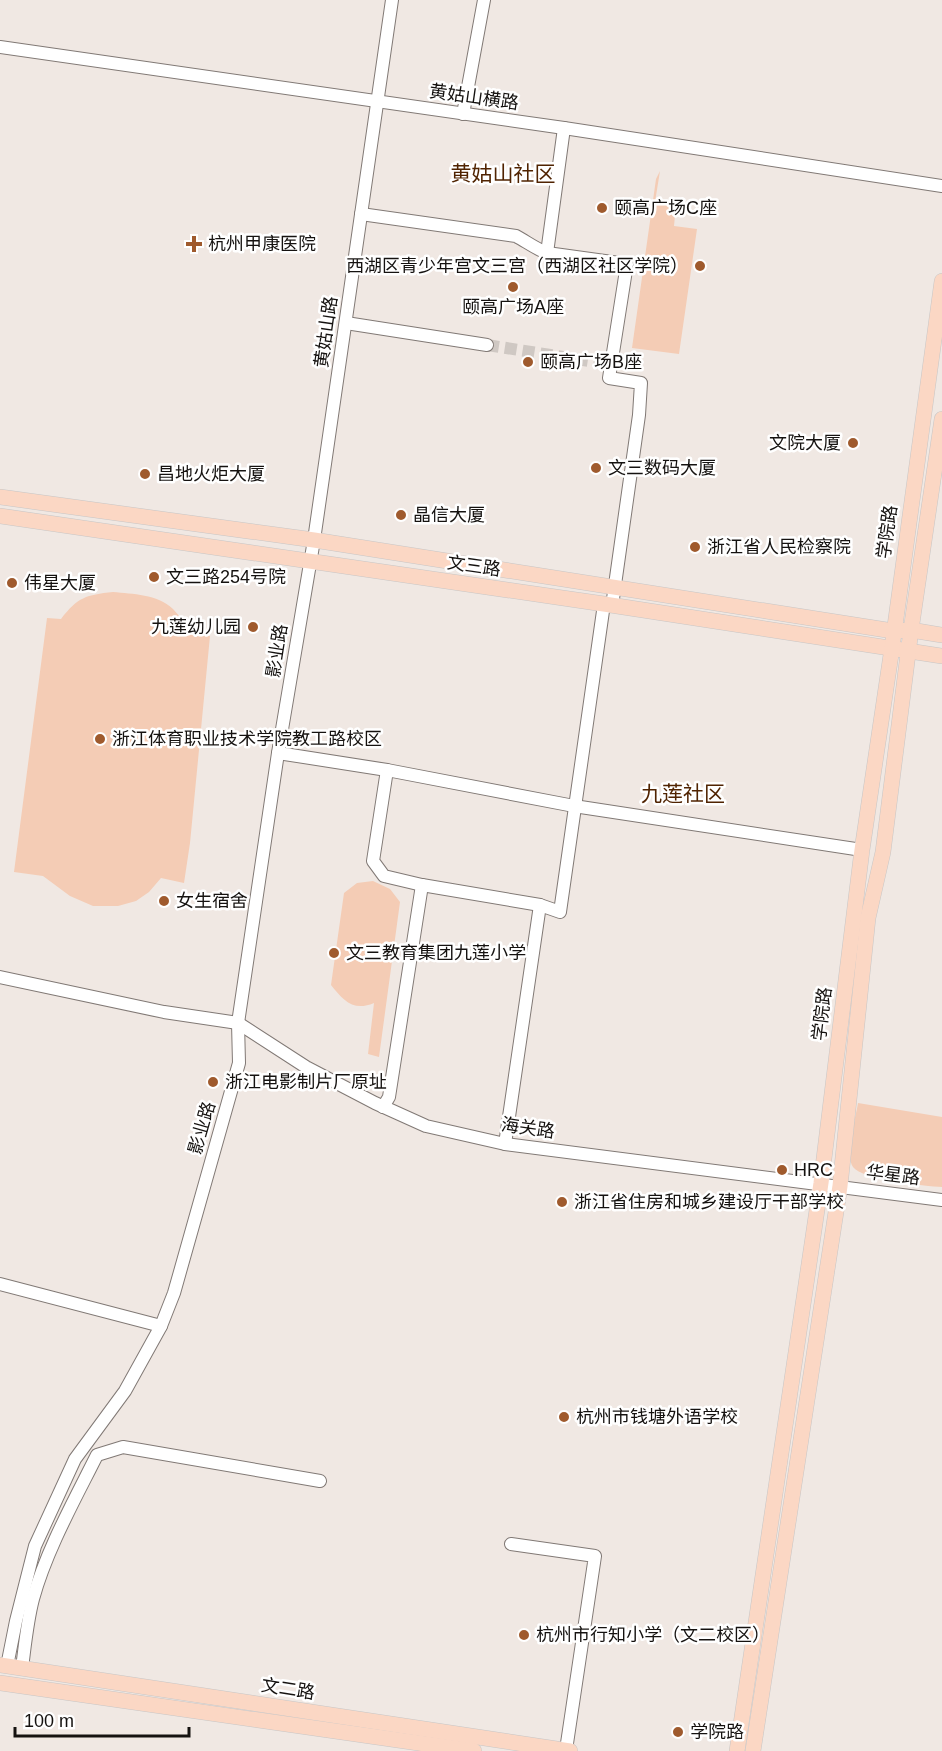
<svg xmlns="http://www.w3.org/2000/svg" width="942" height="1751" font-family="Helvetica,'Noto Sans SC',sans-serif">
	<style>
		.green { fill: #f4ccb5 }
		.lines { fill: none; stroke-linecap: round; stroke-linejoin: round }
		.minor-tunnel { stroke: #cfc8c3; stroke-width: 12; stroke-dasharray: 12 6; stroke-linecap: butt }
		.minor-casing { stroke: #817975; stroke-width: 14 }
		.major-casing { stroke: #c7c6c6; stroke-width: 16 }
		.minor { stroke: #fff; stroke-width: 12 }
		.major { stroke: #fbd7c4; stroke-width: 15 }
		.poi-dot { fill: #9f5a2d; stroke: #fff; stroke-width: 2 }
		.labels { text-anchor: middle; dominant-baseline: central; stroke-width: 5; stroke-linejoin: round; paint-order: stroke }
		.street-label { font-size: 18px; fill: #151210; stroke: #fff }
		.poi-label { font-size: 18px; fill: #151210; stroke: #fff; text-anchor: start }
		.quarter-label { font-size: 21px; fill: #502301; stroke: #fff }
	</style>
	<rect width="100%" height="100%" fill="#f0e8e3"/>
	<!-- green -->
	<g class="green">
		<polygon points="660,171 655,202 676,205 674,226 697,229 679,354 632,348 656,179"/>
		<path d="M113 592C133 594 157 594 173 609 180 616 185 625 189 634L210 636 190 843 184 883 161 878 149 892 136 901 118 906H93L70 896 43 876 14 872 47 618 61 619C78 597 86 595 113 592Z"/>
		<path d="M373 881 390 889 400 902 379 1057 368 1054 374 1003C353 1012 343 1000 331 985L344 893 357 883Z"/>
		<path d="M858 1103 942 1117V1187C925 1186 862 1180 853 1167 845 1156 856 1116 858 1103Z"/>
	</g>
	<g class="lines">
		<!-- minor-tunnel -->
		<polyline class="minor-tunnel" points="487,345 602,363"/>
		<!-- minor casing -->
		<g class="minor-casing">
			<g id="minor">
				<polyline points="0,47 564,128 942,186"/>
				<polyline points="463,114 484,0"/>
				<path d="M361 214 516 236C527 242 536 249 547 253L627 264 609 378 641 383 639 415 612 606"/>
				<polyline points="547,253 564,128"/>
				<polyline points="346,323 487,345"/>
				<polyline points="278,753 387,770 574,806 862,850"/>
				<polyline points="387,770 373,861 384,876 422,885 540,905 560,912 604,604"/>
				<polyline points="0,977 164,1012 238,1023 306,1067 375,1103 426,1126 505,1144 942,1200"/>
				<polyline points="383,1107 389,1097 422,885"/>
				<polyline points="505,1144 540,905"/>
				<polyline points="0,1284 161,1326"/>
				<polyline points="511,1544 595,1556 566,1750"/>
				<polyline points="7,1666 16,1621 35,1546 75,1459 125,1391 161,1326 174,1293 239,1063 238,1023 278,753 314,540 392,0"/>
				<path d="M22 1668C25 1645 27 1622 33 1599 46 1551 75 1499 97 1455L123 1447 320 1481"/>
			</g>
		</g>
		<!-- major casing -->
		<g class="major-casing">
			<g id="major">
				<polyline points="0,497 314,540 893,631 911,630 942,635"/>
				<polyline points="0,516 604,604 942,656"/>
				<polyline points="0,1665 570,1751"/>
				<polyline points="0,1683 474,1751"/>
				<polyline points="737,1751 821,1183 862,850 892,648 942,281"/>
				<polyline points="753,1751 840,1186 868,918 883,852 911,630 942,419"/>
			</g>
		</g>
		<!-- minor -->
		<use href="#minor" class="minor"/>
		<!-- major -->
		<use href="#major" class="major"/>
	</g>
	<!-- markers -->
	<g class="poi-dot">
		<circle cx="602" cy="208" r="6"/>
		<path d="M191 235h6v6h6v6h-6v6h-6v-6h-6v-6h6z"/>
		<circle cx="700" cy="266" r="6"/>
		<circle cx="513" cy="287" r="6"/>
		<circle cx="528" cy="362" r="6"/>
		<circle cx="853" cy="443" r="6"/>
		<circle cx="596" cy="468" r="6"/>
		<circle cx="145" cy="474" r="6"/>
		<circle cx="401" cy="515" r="6"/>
		<circle cx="695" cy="547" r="6"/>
		<circle cx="154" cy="577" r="6"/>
		<circle cx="12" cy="583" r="6"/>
		<circle cx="253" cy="627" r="6"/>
		<circle cx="100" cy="739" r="6"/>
		<circle cx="164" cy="901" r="6"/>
		<circle cx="334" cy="953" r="6"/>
		<circle cx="213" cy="1082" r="6"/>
		<circle cx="782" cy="1170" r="6"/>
		<circle cx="562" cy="1202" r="6"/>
		<circle cx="564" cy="1417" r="6"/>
		<circle cx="524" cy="1635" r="6"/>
		<circle cx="678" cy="1732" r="6"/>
	</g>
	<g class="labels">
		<!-- street labels -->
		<g class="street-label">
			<text transform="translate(474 97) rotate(8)">黄姑山横路</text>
			<text transform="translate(326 332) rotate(-82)">黄姑山路</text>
			<text transform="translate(887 532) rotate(-82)">学院路</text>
			<text transform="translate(474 566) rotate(8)">文三路</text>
			<text transform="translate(277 651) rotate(-81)">影业路</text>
			<text transform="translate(822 1014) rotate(-83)">学院路</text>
			<text transform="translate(202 1128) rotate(-74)">影业路</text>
			<text transform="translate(528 1128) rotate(8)">海关路</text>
			<text transform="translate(893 1175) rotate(7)">华星路</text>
			<text transform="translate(288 1689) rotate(9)">文二路</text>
		</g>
		<!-- poi labels -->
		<g class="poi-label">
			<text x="614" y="208">颐高广场C座</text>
			<text x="208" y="244">杭州甲康医院</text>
			<text x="688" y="266" text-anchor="end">西湖区青少年宫文三宫（西湖区社区学院）</text>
			<text x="513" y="307" text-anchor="middle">颐高广场A座</text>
			<text x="540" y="362">颐高广场B座</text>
			<text x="841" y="443" text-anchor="end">文院大厦</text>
			<text x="608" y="468">文三数码大厦</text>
			<text x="157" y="474">昌地火炬大厦</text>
			<text x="413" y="515">晶信大厦</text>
			<text x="707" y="547">浙江省人民检察院</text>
			<text x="166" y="577">文三路254号院</text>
			<text x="24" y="583">伟星大厦</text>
			<text x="241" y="627" text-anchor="end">九莲幼儿园</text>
			<text x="112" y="739">浙江体育职业技术学院教工路校区</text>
			<text x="176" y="901">女生宿舍</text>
			<text x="346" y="953">文三教育集团九莲小学</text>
			<text x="225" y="1082">浙江电影制片厂原址</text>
			<text x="794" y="1170">HRC</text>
			<text x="574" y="1202">浙江省住房和城乡建设厅干部学校</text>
			<text x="576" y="1417">杭州市钱塘外语学校</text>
			<text x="536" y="1635">杭州市行知小学（文二校区）</text>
			<text x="690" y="1732">学院路</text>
		</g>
		<!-- quarter labels -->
		<g class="quarter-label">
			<text x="503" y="173">黄姑山社区</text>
			<text x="683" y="793">九莲社区</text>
		</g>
	</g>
	<!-- scale -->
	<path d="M15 1727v9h174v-9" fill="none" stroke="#151210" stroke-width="3"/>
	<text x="24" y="1727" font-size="18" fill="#151210" stroke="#ffffff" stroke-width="4.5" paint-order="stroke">100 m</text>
</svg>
